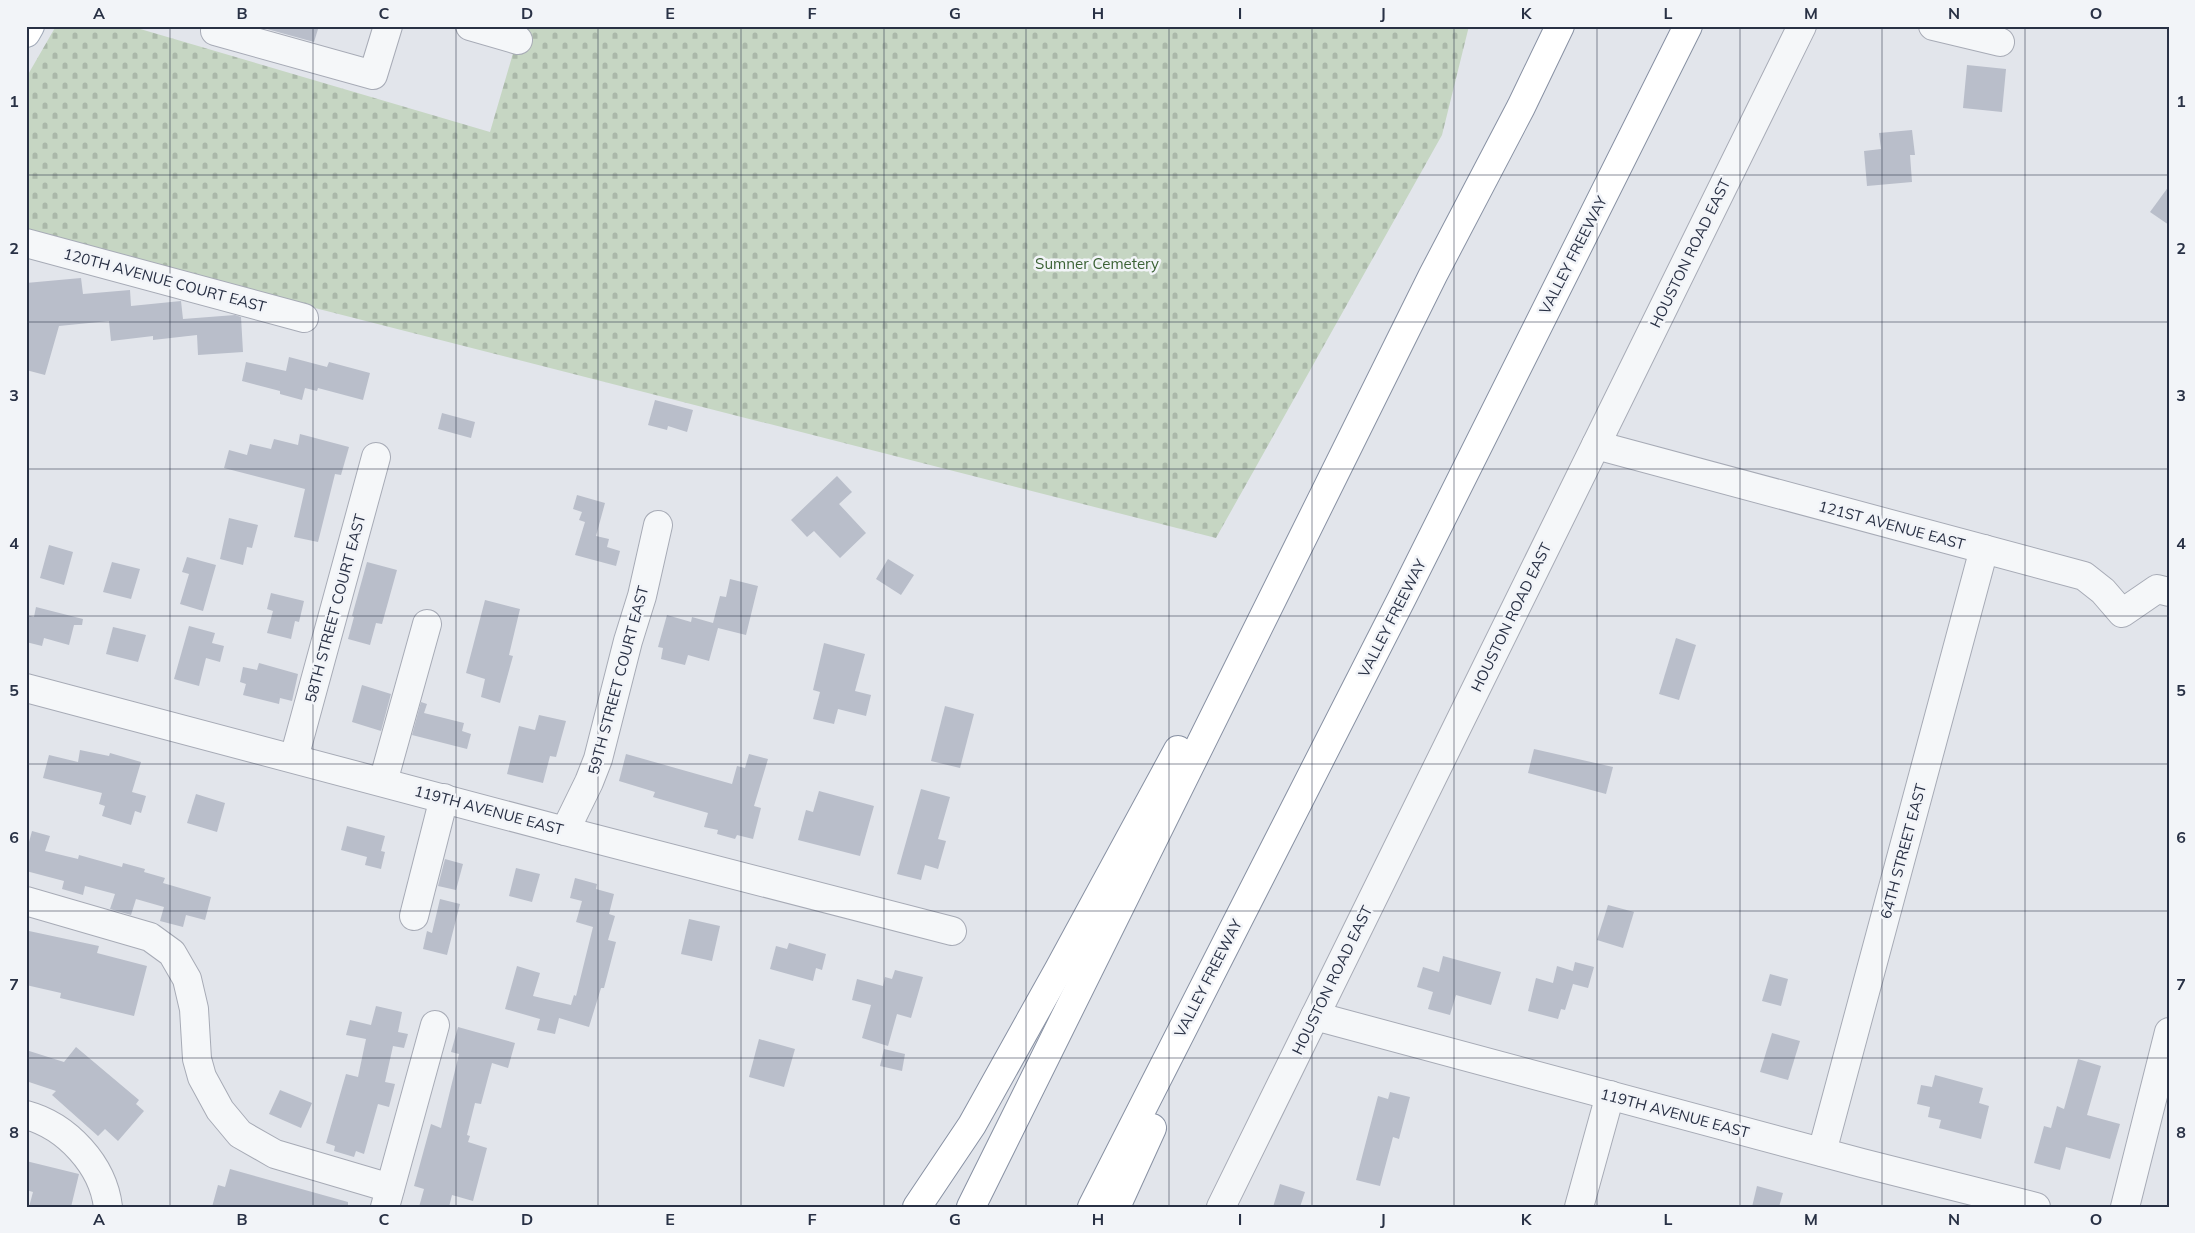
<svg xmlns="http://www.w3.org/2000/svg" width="2195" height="1233" font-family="Mulish,sans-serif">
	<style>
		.cemetery { fill: url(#cemetery-stones) }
		.building { fill: #b9beca }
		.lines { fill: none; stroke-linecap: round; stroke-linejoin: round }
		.minor-casing { stroke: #a7abb6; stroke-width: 30 }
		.major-casing { stroke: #a0a9b8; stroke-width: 30 }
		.highway-casing { stroke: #8891a3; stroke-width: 30 }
		.minor { stroke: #f5f7f9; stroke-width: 28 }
		.major { stroke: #fff; stroke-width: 28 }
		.highway { stroke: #fff; stroke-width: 28 }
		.grid { fill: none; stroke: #293145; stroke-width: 1; stroke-opacity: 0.55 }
		.labels { text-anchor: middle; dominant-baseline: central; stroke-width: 5; stroke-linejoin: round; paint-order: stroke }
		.street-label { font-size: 15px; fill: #293145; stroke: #f2f4f8 }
		.park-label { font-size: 15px; fill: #3b6235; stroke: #f2f4f8 }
		.neatline { fill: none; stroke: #293145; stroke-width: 2 }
		.grid-label { font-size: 16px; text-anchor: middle; font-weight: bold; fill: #293145 }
	</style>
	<defs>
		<pattern id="cemetery-stones" width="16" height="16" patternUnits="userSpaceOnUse" patternTransform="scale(1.25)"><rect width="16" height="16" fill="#c6d6c3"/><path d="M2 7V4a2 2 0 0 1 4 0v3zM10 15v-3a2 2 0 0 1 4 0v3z" fill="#aab8a9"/></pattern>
	</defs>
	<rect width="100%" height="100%" fill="#e2e5eb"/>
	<!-- cemetery -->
	<polygon class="cemetery" points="56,26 130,26 490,132 521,26 1469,26 1442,135 1216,538 311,307 26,231 26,78"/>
	<!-- building -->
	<g class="building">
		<polygon points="256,26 319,26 314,42"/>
		<polygon points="1967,65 2006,69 2002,112 1963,108"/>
		<polygon points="1912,130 1915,155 1910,155 1912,182 1867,186 1864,151 1881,149 1879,133"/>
		<polygon points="2169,186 2169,225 2150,212"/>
		<polygon points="81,278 83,294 130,290 131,306 181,301 183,319 235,315 241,317 243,352 198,355 197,335 153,340 153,336 111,341 109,321 59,326 45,375 26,370 26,283"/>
		<polygon points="289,357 327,367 329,362 370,373 363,400 318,388 317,391 305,388 302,400 280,394 280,391 242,381 246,362 286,371"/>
		<polygon points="655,400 693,410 687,432 668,426 667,430 648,425"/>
		<polygon points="442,413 475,422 471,438 438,429"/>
		<polygon points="300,434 349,447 341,475 335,474 318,542 294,537 305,489 224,468 229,450 247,455 250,444 271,449 274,439 298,445"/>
		<polygon points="837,476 852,492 839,504 866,533 840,558 814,531 807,537 791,520"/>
		<polygon points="577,495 605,503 596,536 609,539 607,547 620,551 616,566 575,555 585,522 579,520 582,512 573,509"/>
		<polygon points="229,518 258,525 252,548 247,547 243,565 220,559"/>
		<polygon points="49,545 73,552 64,585 40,578"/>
		<polygon points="187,557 216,565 203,611 180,604 189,574 182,572"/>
		<polygon points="888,559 914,575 901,595 876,579"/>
		<polygon points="112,562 140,569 131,599 103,592"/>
		<polygon points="367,562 397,570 382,624 376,623 370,645 348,639 354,617 352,616"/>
		<polygon points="730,579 758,586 746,635 718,628 709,661 688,655 685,665 661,659 663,648 658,647 667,615 691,622 692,617 713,623 720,596 726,597"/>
		<polygon points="271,593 304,601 299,622 295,621 291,639 267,633 273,611 267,609"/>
		<polygon points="485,600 520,609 509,655 513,656 500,703 481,697 485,679 466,673"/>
		<polygon points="36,607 83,619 82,625 74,625 69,645 44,638 42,646 26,642 26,615 34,617"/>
		<polygon points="189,626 215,633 212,643 224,646 220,662 206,658 199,686 174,679"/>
		<polygon points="113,627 146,635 138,662 106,654"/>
		<polygon points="1676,638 1696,645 1679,700 1659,694"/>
		<polygon points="824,643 865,654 855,691 871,695 866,716 838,709 834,724 813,719 820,692 813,690"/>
		<polygon points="259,663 298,674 292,701 280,698 279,704 243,695 246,684 240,682 243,667 257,670"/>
		<polygon points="362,685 391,694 381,731 352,722"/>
		<polygon points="421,702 427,704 424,713 464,723 462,731 471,734 467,749 412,735"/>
		<polygon points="945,706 974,714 960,768 931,761"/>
		<polygon points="539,715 566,721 556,757 550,756 543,783 507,774 519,726 535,730"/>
		<polygon points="1534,749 1613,767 1606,794 1528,773"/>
		<polygon points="80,750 109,756 110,753 141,762 132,792 146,796 141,813 135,811 131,825 102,816 105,806 99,804 102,793 43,778 49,755 78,762"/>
		<polygon points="626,754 732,784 737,766 745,768 749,754 768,759 754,806 761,808 753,839 737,835 735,839 717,834 718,830 704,827 708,813 653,797 655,792 619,781"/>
		<polygon points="921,789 950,797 938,839 946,841 938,869 925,865 921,880 897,874"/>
		<polygon points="819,791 874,806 860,856 798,840 806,810 813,812"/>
		<polygon points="196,794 225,803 217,832 187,823"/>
		<polygon points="347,826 385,836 381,851 385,852 381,869 365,865 367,857 341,850"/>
		<polygon points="32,831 50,836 45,851 78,859 79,855 122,867 123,863 145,869 144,872 165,878 163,883 211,897 205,920 186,915 183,927 160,921 164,907 136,899 131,915 110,909 115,894 85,886 83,895 62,889 64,881 26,871 26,853"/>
		<polygon points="445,859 463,864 456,890 438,886"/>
		<polygon points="516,868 540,874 532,902 509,896"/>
		<polygon points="575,878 597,884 596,889 614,894 609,914 615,916 608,940 616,942 604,988 601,988 589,1027 559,1018 555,1034 537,1030 540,1019 505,1009 517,966 540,973 533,996 571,1005 574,995 576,996 593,927 576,922 582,901 570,898"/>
		<polygon points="440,899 460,904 447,955 423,949 427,931 432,933"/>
		<polygon points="1608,905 1634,912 1623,948 1597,940"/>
		<polygon points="689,919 720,926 712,961 681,954"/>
		<polygon points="29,931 99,946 97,953 147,966 134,1016 60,998 61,993 26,985 26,943"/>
		<polygon points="789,943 826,954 822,970 816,968 813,981 770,969 776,946 787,949"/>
		<polygon points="1443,956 1501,972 1491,1005 1456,995 1450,1015 1428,1009 1433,992 1417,987 1423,967 1439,972"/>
		<polygon points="1575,962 1594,967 1588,988 1573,984 1565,1010 1561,1009 1558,1019 1528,1011 1536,978 1553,983 1557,966 1573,971"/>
		<polygon points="895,970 923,977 911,1018 897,1014 888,1046 862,1038 871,1005 852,1000 857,979 883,986 885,977 892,979"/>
		<polygon points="1770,974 1788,979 1781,1006 1762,1001"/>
		<polygon points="376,1006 402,1012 398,1032 408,1034 404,1048 393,1046 385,1082 395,1084 389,1107 378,1104 364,1154 356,1151 354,1157 334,1151 335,1146 326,1143 346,1074 358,1077 366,1039 346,1035 350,1020 371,1025"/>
		<polygon points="458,1027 515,1043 508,1068 492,1063 481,1104 475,1103 467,1135 470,1136 468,1142 487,1148 473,1201 452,1195 449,1207 419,1207 424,1189 414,1186 431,1124 441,1128 459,1054 451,1052"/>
		<polygon points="1772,1033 1800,1041 1788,1080 1760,1072"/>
		<polygon points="759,1039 795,1049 784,1087 749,1077"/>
		<polygon points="76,1047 139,1100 136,1104 144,1111 118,1141 105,1129 98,1136 52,1095 56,1091 26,1081 26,1050 64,1062"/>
		<polygon points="884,1049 905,1054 902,1071 880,1066"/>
		<polygon points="2078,1059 2101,1066 2087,1115 2120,1124 2110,1159 2066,1147 2060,1170 2034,1163 2044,1126 2051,1128 2057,1106 2064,1109"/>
		<polygon points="1935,1075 1983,1088 1979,1103 1989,1106 1981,1139 1939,1128 1941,1120 1928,1117 1930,1107 1917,1104 1921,1085 1932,1087"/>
		<polygon points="280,1090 312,1103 301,1128 269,1114"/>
		<polygon points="1390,1092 1410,1097 1399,1139 1393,1137 1380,1186 1356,1180 1378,1096 1388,1099"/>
		<polygon points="26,1161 79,1174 71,1207 29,1207 33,1192 26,1190"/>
		<polygon points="230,1169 348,1202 348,1207 212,1207 218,1185 225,1187"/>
		<polygon points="1280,1184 1305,1192 1300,1207 1273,1207"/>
		<polygon points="1757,1186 1783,1193 1779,1207 1752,1207"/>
	</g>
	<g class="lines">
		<!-- minor casing -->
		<g class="minor-casing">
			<g id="minor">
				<polyline points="216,26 215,31 373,75 388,26"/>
				<polyline points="470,26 518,40"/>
				<polyline points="1933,26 2000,42"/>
				<polyline points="26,243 304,318"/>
				<polyline points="1596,445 2084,576 2103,591 2122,613 2157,589 2169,592"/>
				<polyline points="26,688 565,831 952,931"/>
				<polyline points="294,758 376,457"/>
				<polyline points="383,782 427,624"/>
				<polyline points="565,831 589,782 598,759 628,641 642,596 658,525"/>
				<polyline points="26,901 150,937 172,953 187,979 194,1009 197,1059 202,1077 220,1110 240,1134 275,1154 390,1188"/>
				<polyline points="414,916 444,798"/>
				<polyline points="1315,1016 1862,1163 2036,1207"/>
				<path d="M26 1115C67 1126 103 1165 108 1207"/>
				<polyline points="1822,1152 1984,549"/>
				<polyline points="385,1207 435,1025"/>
				<polyline points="1221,1207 1802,26"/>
				<polyline points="1579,1207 1610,1095"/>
				<polyline points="2125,1207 2169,1032"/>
			</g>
		</g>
		<!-- major casing -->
		<g class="major-casing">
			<polyline id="major" points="26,33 30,26"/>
		</g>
		<!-- highway casing -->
		<g class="highway-casing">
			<g id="highway">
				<polyline points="917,1207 972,1125 1059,969 1178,750"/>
				<polyline points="971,1207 1433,275 1521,107 1560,26"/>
				<polyline points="1092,1207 1402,598 1688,26"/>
				<polyline points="1116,1207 1152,1128"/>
			</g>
		</g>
		<!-- minor -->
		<use href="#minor" class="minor"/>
		<!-- major -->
		<use href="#major" class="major"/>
		<!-- highway -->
		<use href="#highway" class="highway"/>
	</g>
	<!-- grid -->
	<path class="grid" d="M170 26V1207M313 26V1207M456 26V1207M598 26V1207M741 26V1207M884 26V1207M1026 26V1207M1169 26V1207M1312 26V1207M1454 26V1207M1597 26V1207M1740 26V1207M1882 26V1207M2025 26V1207M26 175H2169M26 322H2169M26 469H2169M26 616H2169M26 764H2169M26 911H2169M26 1058H2169"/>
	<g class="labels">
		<!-- street labels -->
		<g class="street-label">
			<text transform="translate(1690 253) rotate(-64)">HOUSTON ROAD EAST</text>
			<text transform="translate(1573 255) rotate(-63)">VALLEY FREEWAY</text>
			<text transform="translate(165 280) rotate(15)">120TH AVENUE COURT EAST</text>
			<text transform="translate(1892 525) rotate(15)">121ST AVENUE EAST</text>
			<text transform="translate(335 608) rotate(-75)">58TH STREET COURT EAST</text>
			<text transform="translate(1511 617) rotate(-64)">HOUSTON ROAD EAST</text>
			<text transform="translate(1392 618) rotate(-63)">VALLEY FREEWAY</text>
			<text transform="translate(618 680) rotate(-75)">59TH STREET COURT EAST</text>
			<text transform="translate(489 810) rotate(15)">119TH AVENUE EAST</text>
			<text transform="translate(1903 851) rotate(-75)">64TH STREET EAST</text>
			<text transform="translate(1208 978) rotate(-63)">VALLEY FREEWAY</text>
			<text transform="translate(1332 980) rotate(-64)">HOUSTON ROAD EAST</text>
			<text transform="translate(1675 1113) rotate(15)">119TH AVENUE EAST</text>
		</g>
		<!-- park labels -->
		<g class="park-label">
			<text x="1097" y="263">Sumner Cemetery</text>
		</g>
	</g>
	<!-- border -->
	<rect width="2195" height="1233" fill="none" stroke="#f2f4f8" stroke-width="55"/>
	<rect x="28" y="28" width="2140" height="1178" class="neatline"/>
	<g class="grid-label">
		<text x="99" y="19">A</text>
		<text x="242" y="19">B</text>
		<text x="384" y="19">C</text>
		<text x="527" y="19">D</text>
		<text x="670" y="19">E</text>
		<text x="812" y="19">F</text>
		<text x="955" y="19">G</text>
		<text x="1098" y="19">H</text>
		<text x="1240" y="19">I</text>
		<text x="1383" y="19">J</text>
		<text x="1526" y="19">K</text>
		<text x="1668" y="19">L</text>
		<text x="1811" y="19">M</text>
		<text x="1954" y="19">N</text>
		<text x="2096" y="19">O</text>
		<text x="14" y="107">1</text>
		<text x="2181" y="107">1</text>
		<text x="14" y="254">2</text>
		<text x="2181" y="254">2</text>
		<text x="14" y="401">3</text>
		<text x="2181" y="401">3</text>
		<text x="14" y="549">4</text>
		<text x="2181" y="549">4</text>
		<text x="14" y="696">5</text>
		<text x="2181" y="696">5</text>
		<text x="14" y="843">6</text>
		<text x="2181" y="843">6</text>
		<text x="14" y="990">7</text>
		<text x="2181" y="990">7</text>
		<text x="14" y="1138">8</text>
		<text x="2181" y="1138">8</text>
		<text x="99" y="1225">A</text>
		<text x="242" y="1225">B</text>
		<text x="384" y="1225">C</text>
		<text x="527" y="1225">D</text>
		<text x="670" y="1225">E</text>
		<text x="812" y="1225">F</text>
		<text x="955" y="1225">G</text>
		<text x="1098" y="1225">H</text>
		<text x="1240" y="1225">I</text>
		<text x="1383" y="1225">J</text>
		<text x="1526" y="1225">K</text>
		<text x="1668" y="1225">L</text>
		<text x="1811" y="1225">M</text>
		<text x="1954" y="1225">N</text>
		<text x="2096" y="1225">O</text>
	</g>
</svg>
